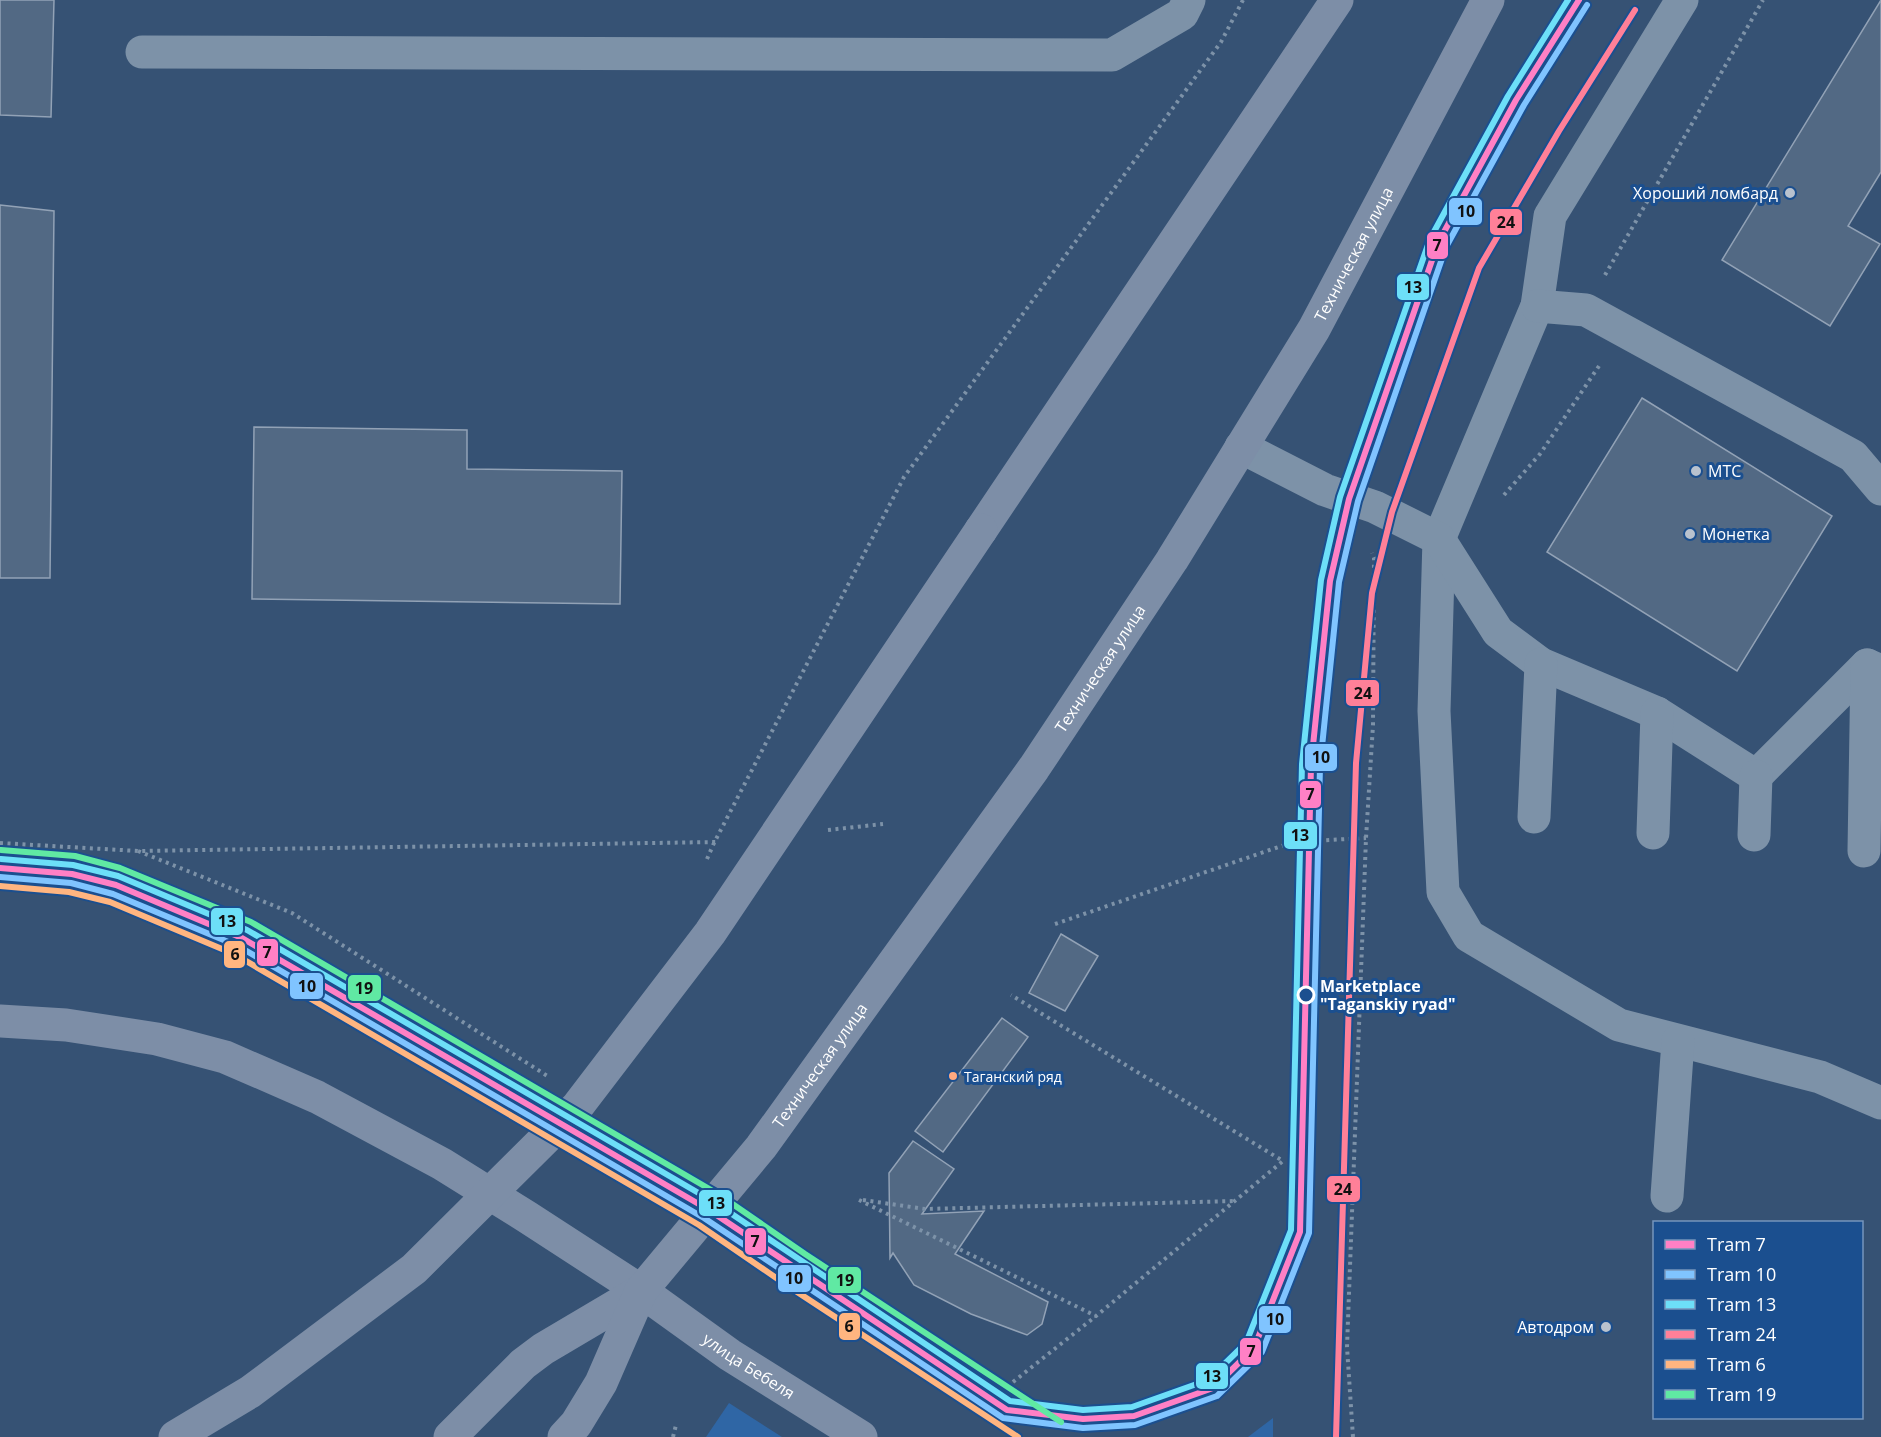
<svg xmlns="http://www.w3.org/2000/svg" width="1881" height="1437" font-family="'Open Sans',sans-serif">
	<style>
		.green { fill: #2f66a5 }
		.building { fill: #526984; stroke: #92a2b6; stroke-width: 1.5 }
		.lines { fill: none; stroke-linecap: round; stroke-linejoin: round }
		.path { stroke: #7d92a8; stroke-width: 4; stroke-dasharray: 3 4.5; stroke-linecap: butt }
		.minor { stroke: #7d92a8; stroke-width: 33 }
		.major { stroke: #7d8ea7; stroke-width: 33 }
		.major-bridge { stroke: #7d8ea7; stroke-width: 33 }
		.tram-1-casing { stroke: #1b4f8f; stroke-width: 10 }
		.tram-2-casing { stroke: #1b4f8f; stroke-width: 10 }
		.tram-3-casing { stroke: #1b4f8f; stroke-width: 10 }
		.tram-4-casing { stroke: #1b4f8f; stroke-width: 10 }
		.tram-5-casing { stroke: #1b4f8f; stroke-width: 10 }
		.tram-6-casing { stroke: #1b4f8f; stroke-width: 10 }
		.tram-1 { stroke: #ff80c5; stroke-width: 6 }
		.tram-2 { stroke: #80c4ff; stroke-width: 6 }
		.tram-3 { stroke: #6ddff8; stroke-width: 6 }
		.tram-4 { stroke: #ff8098; stroke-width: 6 }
		.tram-5 { stroke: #ffb580; stroke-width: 6 }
		.tram-6 { stroke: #60e9a3; stroke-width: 6 }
		.poi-dot { fill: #b9c2ce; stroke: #1b4f8f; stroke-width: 2 }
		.stop-dot { fill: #1b4f8f; stroke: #fff; stroke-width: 3 }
		.bus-dot { fill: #ffa980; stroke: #1b4f8f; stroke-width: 2 }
		.labels { text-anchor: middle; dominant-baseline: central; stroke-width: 6; stroke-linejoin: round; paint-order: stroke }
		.bus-label { font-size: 14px; fill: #fff; stroke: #1b4f8f; text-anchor: start }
		.poi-label { font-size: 16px; fill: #fff; stroke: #1b4f8f; text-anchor: end }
		.street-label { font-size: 16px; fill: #fff; stroke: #1b4f8f }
		.stop-label { font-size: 16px; font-weight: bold; fill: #fff; stroke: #1b4f8f; text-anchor: start }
		.line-badge { stroke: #1b4f8f; stroke-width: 2 }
		.pale-badge-label { font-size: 16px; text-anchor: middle; font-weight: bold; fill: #111 }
	</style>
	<rect width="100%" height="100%" fill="#365274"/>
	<!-- green -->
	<g class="green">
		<polygon points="729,1403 782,1437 706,1437"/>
		<polygon points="1273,1418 1273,1437 1248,1437"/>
	</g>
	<!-- building -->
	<g class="building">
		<polygon points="0,0 54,0 51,117 0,115"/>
		<polygon points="1881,0 1881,172 1848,226 1880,244 1830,326 1722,260"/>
		<polygon points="0,205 54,211 50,578 0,578"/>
		<polygon points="1642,398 1832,516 1737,671 1547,552"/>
		<polygon points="254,427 467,430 467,469 622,471 620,604 252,599"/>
		<polygon points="1061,934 1098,956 1065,1011 1029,993"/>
		<polygon points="1002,1018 1028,1037 943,1152 915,1131"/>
		<polygon points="913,1141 954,1169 922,1214 984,1211 955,1254 1048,1302 1042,1324 1027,1335 971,1314 914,1285 893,1253 890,1258 889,1173"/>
	</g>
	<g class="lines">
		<!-- path -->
		<g class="path">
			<polyline points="1605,275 1763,0"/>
			<polyline points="1504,495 1540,454 1599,366 1598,363"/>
			<polyline points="828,830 883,824"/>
			<polyline points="0,843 138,851 716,842"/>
			<polyline points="138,851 292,913 549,1077"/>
			<polyline points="707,859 714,843 904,477 1221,42 1243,0"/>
			<polyline points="1055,924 1293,842 1366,838"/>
			<polyline points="859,1200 1096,1316 1283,1161 1011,995"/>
			<polyline points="863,1200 925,1209 1235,1201"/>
			<polyline points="1013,1382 1096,1316"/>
			<polyline points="673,1437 676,1425"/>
			<polyline points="1353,1437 1347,1347 1366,838 1373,725 1374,558 1372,553"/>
		</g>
		<!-- minor -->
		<g class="minor">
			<polyline points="1682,0 1550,216 1537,306 1439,539 1434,711 1443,892 1469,936 1619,1025 1820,1077 1881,1103"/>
			<polyline points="142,52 1112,55 1182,14 1189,0"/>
			<polyline points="1537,306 1586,310 1853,456 1881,489"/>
			<polyline points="1241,447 1325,490 1375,507 1439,539 1498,632 1541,664 1657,713 1756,776 1867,665 1881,671"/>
			<polyline points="1534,817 1541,664"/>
			<polyline points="1653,833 1657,713"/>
			<polyline points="1754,835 1756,776"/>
			<polyline points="1864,851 1867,665"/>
			<polyline points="1667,1196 1678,1041"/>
		</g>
		<!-- major -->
		<g class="major">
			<polyline points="981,530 1337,0"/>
			<path id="s1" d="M0 1021 66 1025 157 1039 225 1057 317 1097 442 1164 527 1217 641 1291 730 1355 861 1437"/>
			<polyline points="450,1437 523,1364 543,1349 641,1291"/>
			<path id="s2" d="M564 1437 576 1424 601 1383 641 1291 761 1147 1034 768 1172 560 1314 329 1488 0"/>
		</g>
		<!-- major-bridge -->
		<polyline class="major-bridge" points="175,1437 250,1392 414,1269 577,1107 710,933 981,530"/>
		<!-- tram-1 casing -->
		<g class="tram-1-casing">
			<polyline id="tram-1" points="0,868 72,874 116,885 242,938 709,1210 1007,1410 1083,1419 1134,1416 1213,1388 1254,1348 1300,1232 1311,765 1330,581 1349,499 1438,243 1516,100 1579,0"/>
		</g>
		<!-- tram-2 casing -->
		<g class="tram-2-casing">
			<polyline id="tram-2" points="0,877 71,883 113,894 238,946 704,1218 1003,1418 1083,1428 1135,1425 1217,1396 1262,1352 1309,1233 1320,766 1339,582 1358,501 1446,247 1524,105 1587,5"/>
		</g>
		<!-- tram-3 casing -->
		<g class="tram-3-casing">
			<polyline id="tram-3" points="1,859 73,865 118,876 247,930 714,1202 1010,1401 1083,1410 1132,1407 1208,1380 1246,1343 1291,1230 1302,764 1321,580 1340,497 1430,239 1508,96 1568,0"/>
		</g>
		<!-- tram-4 casing -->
		<g class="tram-4-casing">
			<polyline id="tram-4" points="1336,1437 1356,763 1372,593 1392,512 1479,268 1559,131 1635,10"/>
		</g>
		<!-- tram-5 casing -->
		<g class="tram-5-casing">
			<polyline id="tram-5" points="0,886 69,892 110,902 234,954 699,1225 785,1284 1018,1437"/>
		</g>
		<!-- tram-6 casing -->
		<g class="tram-6-casing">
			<polyline id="tram-6" points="1,850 75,856 120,868 251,922 718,1194 805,1254 1061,1422"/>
		</g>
		<!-- tram-1 -->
		<use href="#tram-1" class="tram-1"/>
		<!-- tram-2 -->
		<use href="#tram-2" class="tram-2"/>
		<!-- tram-3 -->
		<use href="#tram-3" class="tram-3"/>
		<!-- tram-4 -->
		<use href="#tram-4" class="tram-4"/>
		<!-- tram-5 -->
		<use href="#tram-5" class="tram-5"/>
		<!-- tram-6 -->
		<use href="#tram-6" class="tram-6"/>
	</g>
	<!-- markers -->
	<g class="poi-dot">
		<circle cx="1790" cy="193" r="6"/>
		<circle cx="1696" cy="471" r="6"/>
		<circle cx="1690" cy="534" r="6"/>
		<circle cx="1606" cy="1327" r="6"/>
	</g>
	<circle class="stop-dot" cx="1306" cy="995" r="8"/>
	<circle class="bus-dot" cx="953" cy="1076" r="5"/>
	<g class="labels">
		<!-- bus labels -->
		<g class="bus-label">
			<text x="964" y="1076">Таганский ряд</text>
		</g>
		<!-- poi labels -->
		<g class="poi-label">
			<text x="1778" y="193">Хороший ломбард</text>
			<text x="1708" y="471" text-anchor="start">МТС</text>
			<text x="1702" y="534" text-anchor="start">Монетка</text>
			<text x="1594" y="1327">Автодром</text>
		</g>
		<!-- street labels -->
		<g class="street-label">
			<text stroke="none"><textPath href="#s2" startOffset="1426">Техническая улица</textPath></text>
			<text stroke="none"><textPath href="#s2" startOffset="940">Техническая улица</textPath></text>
			<text stroke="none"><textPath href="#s2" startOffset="454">Техническая улица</textPath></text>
			<text stroke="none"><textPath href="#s1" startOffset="838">улица Бебеля</textPath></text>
		</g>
		<!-- stop labels -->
		<g class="stop-label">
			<text x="1320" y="986">Marketplace<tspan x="1320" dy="18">"Taganskiy ryad"</tspan></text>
		</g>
	</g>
	<g class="line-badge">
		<rect x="1448" y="197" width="35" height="29" rx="6" fill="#80c4ff"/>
		<rect x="1489" y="208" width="34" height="28" rx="6" fill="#ff8098"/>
		<rect x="1426" y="231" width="23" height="29" rx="6" fill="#ff80c5"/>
		<rect x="1396" y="273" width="34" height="28" rx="6" fill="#6ddff8"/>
		<rect x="1345" y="679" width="35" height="28" rx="6" fill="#ff8098"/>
		<rect x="1304" y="743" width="34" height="29" rx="6" fill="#80c4ff"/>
		<rect x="1299" y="780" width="23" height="29" rx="6" fill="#ff80c5"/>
		<rect x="1283" y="821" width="35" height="29" rx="6" fill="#6ddff8"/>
		<rect x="210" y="907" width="34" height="29" rx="6" fill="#6ddff8"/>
		<rect x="256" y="938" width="23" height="29" rx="6" fill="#ff80c5"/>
		<rect x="223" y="940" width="23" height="29" rx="6" fill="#ffb580"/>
		<rect x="289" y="972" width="35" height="28" rx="6" fill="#80c4ff"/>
		<rect x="347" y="974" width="35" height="28" rx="6" fill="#60e9a3"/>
		<rect x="1326" y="1175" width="35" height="28" rx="6" fill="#ff8098"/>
		<rect x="698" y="1189" width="35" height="28" rx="6" fill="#6ddff8"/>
		<rect x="744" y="1227" width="23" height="29" rx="6" fill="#ff80c5"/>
		<rect x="777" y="1264" width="35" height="29" rx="6" fill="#80c4ff"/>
		<rect x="827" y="1266" width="35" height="28" rx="6" fill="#60e9a3"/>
		<rect x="1258" y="1305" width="34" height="29" rx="6" fill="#80c4ff"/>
		<rect x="838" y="1312" width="23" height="29" rx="6" fill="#ffb580"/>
		<rect x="1239" y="1337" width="23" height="29" rx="6" fill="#ff80c5"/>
		<rect x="1195" y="1362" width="34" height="28" rx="6" fill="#6ddff8"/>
	</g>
	<g class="pale-badge-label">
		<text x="1466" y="217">10</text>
		<text x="1506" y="228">24</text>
		<text x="1437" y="251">7</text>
		<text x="1413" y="293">13</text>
		<text x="1363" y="699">24</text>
		<text x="1321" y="763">10</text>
		<text x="1310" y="800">7</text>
		<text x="1300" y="841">13</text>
		<text x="227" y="927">13</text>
		<text x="267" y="958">7</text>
		<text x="235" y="960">6</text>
		<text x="307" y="992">10</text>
		<text x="364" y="994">19</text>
		<text x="1343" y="1195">24</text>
		<text x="716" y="1209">13</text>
		<text x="755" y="1247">7</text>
		<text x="794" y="1284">10</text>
		<text x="845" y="1286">19</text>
		<text x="1275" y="1325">10</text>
		<text x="849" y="1332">6</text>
		<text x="1251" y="1357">7</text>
		<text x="1212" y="1382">13</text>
	</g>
	<!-- legend -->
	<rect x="1653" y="1221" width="210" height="198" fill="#1b4f8f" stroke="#7695bc" stroke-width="1.5"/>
	<rect x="1665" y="1240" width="30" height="9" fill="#ff80c5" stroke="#7695bc" stroke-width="1.5"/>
	<text x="1707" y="1251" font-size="18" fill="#ffffff">Tram 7</text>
	<rect x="1665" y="1270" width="30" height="9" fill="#80c4ff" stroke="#7695bc" stroke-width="1.5"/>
	<text x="1707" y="1281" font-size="18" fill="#ffffff">Tram 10</text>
	<rect x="1665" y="1300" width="30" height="9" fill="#6ddff8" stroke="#7695bc" stroke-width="1.5"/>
	<text x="1707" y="1311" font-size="18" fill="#ffffff">Tram 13</text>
	<rect x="1665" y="1330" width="30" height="9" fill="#ff8098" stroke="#7695bc" stroke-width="1.5"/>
	<text x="1707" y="1341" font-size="18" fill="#ffffff">Tram 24</text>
	<rect x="1665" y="1360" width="30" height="9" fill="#ffb580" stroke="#7695bc" stroke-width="1.5"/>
	<text x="1707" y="1371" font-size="18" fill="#ffffff">Tram 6</text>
	<rect x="1665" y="1390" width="30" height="9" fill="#60e9a3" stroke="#7695bc" stroke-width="1.5"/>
	<text x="1707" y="1401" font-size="18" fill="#ffffff">Tram 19</text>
</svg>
